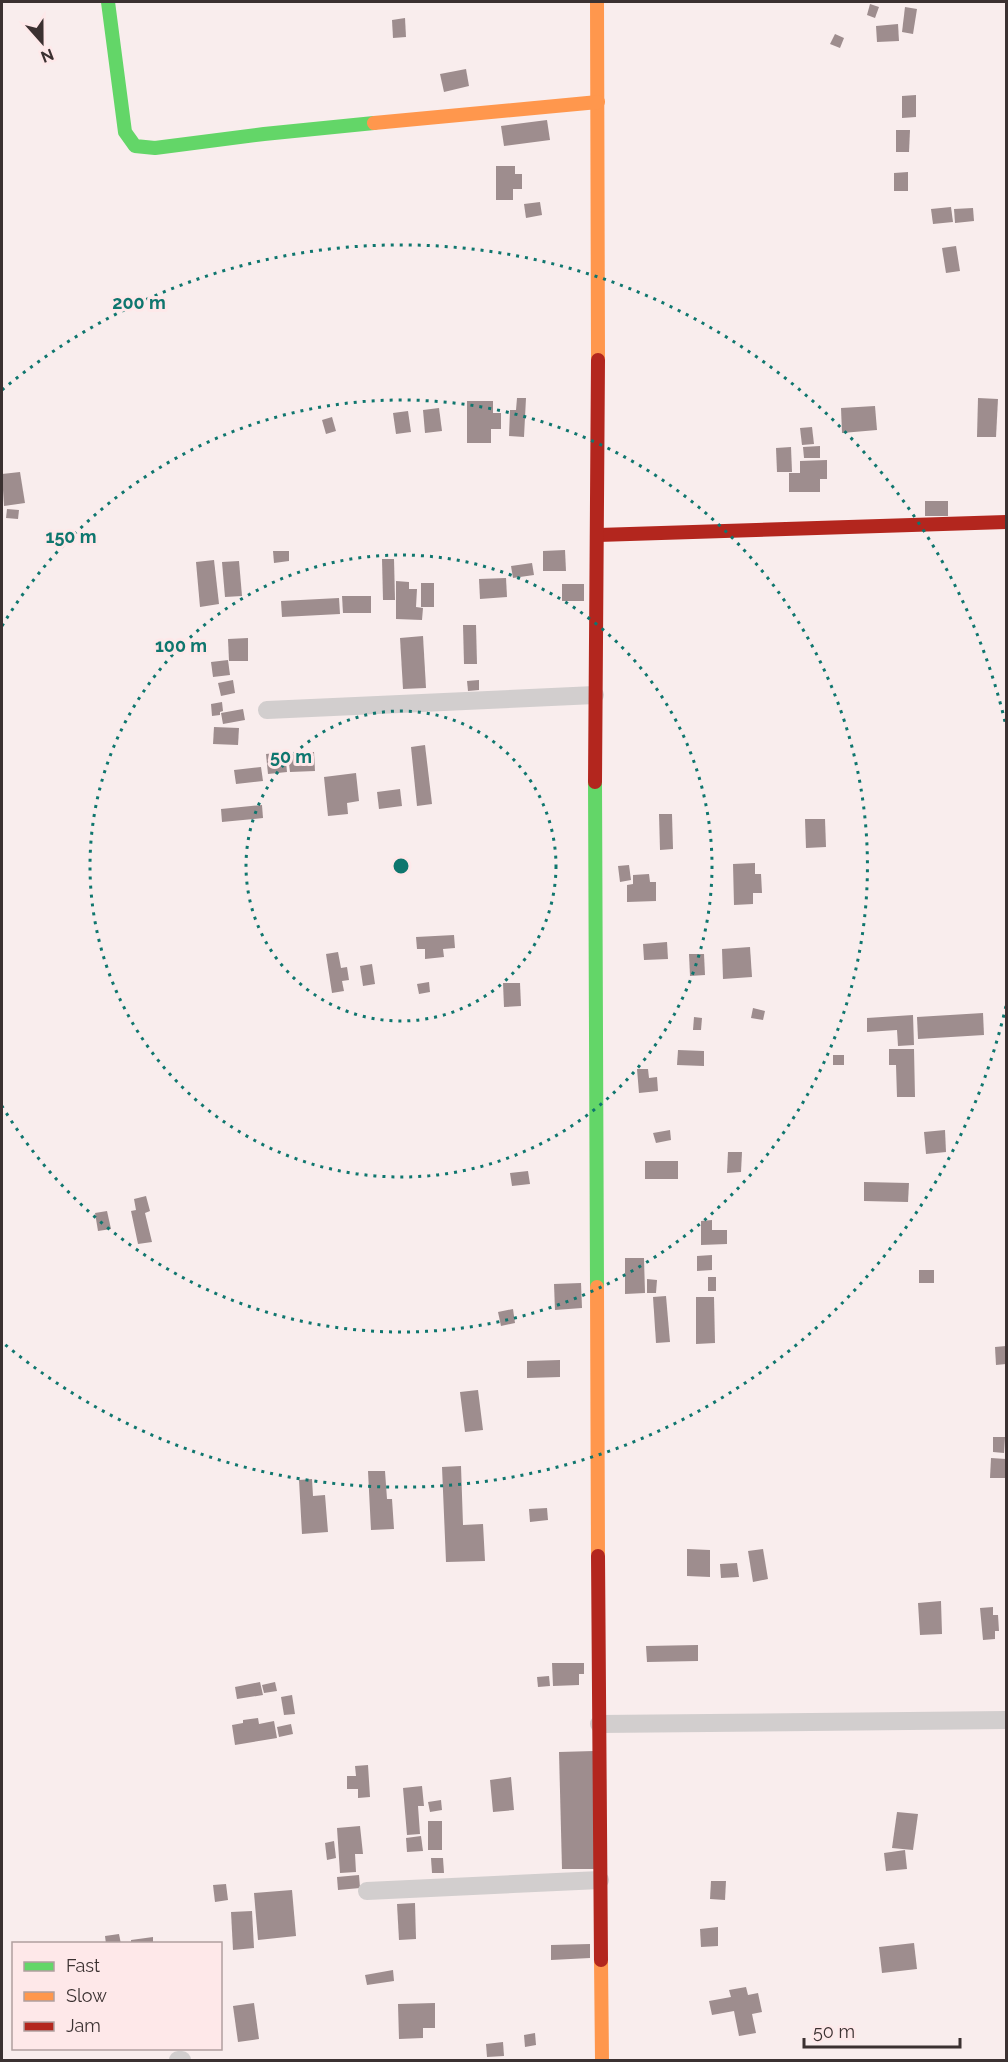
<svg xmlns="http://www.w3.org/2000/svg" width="1008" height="2062" font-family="Raleway,sans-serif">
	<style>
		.building { fill: #9e8d8e }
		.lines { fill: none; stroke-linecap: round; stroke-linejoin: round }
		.street { stroke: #d2cece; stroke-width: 18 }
		.fast { stroke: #63d668; stroke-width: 14 }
		.slow { stroke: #ff974d; stroke-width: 14 }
		.jam { stroke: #b3261e; stroke-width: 14 }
		.ring { fill: none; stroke: #0f766e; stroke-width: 3; stroke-dasharray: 3 6 }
		.centre { fill: #0f766e; stroke: #fee8e9; stroke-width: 3 }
		.ring-label { font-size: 18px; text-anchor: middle; font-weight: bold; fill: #0f766e; stroke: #fee8e9; stroke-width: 6; stroke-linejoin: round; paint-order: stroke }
	</style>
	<rect width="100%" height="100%" fill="#f9eded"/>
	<!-- building -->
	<g class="building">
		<polygon points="870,4 879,7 875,18 867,15"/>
		<polygon points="905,7 917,9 913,34 902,32"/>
		<polygon points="405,18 406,37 393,38 392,20"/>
		<polygon points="898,24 899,41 877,42 876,26"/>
		<polygon points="835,34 844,38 840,48 830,44"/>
		<polygon points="466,69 469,86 444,92 440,74"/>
		<polygon points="916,95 916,117 902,118 902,96"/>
		<polygon points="547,120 550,140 504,146 501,126"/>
		<polygon points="896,130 910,130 909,152 896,152"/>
		<polygon points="496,166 515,166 515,174 522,174 522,189 513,189 513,200 496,200"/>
		<polygon points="908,172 908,191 894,191 894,173"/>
		<polygon points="540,202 542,215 526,218 524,204"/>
		<polygon points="951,207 953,222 933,224 931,209"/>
		<polygon points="973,208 974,221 955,223 954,209"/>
		<polygon points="956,246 960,271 946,273 942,248"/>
		<polygon points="517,398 526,398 524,437 509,436 510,410 516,410"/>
		<polygon points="978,398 998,399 996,437 977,437"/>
		<polygon points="467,401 493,401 493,413 501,413 501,429 491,429 491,443 467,443"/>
		<polygon points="875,406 877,430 842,433 841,408"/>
		<polygon points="439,408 442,431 425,433 423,410"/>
		<polygon points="408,411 411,432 396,434 393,413"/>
		<polygon points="332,417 336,431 326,434 322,420"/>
		<polygon points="812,427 814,444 802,445 800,428"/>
		<polygon points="820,446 820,458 804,458 803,447"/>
		<polygon points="791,447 792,472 777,472 776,448"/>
		<polygon points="827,460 827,479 820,479 820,492 789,492 789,473 800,473 800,461"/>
		<polygon points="20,472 25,503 4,506 2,474"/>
		<rect x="925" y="501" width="23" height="15"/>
		<polygon points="7,509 19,510 18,519 6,518"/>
		<polygon points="565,550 566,571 543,571 543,551"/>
		<polygon points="273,551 289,551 289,561 274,563"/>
		<polygon points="382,559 394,559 395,600 383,600"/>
		<polygon points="214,560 219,604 200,607 196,562"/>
		<polygon points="239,561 242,596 225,597 222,562"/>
		<polygon points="532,563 534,575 513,578 511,566"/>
		<polygon points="506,578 507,597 480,599 479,579"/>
		<polygon points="396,581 409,582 409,589 417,589 416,607 423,608 422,620 396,619"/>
		<rect x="421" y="583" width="13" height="24"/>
		<rect x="562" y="584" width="22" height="17"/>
		<polygon points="342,596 371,596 371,613 343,613"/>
		<polygon points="339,598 340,614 282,617 281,601"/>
		<polygon points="463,625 476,625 477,664 464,664"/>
		<polygon points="423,636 426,688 403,689 400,638"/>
		<polygon points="248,638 248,661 229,661 228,639"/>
		<polygon points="228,660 230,675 213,677 211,662"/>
		<polygon points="233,680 235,693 221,696 218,683"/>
		<polygon points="479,680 479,690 468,691 467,681"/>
		<polygon points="222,702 223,711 220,712 220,715 212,716 211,704"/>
		<polygon points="243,709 245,720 223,724 221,713"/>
		<polygon points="214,727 239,728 238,745 213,744"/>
		<polygon points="425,745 432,804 417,806 411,747"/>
		<polygon points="285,752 287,772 268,774 266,754"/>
		<polygon points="314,752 315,771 290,772 288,755"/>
		<polygon points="261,767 263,781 236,784 234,770"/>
		<polygon points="356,773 359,801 347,803 348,814 328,816 324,777"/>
		<polygon points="400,789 402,806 379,809 377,792"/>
		<polygon points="262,805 263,818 222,822 221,809"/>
		<polygon points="659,814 672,814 673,849 660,850"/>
		<polygon points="805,819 825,819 826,847 806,848"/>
		<polygon points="755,863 755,874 761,874 762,893 753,893 753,904 734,905 733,864"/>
		<polygon points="629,865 631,880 620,882 618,866"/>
		<polygon points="649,874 650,882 656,882 656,901 627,902 627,885 633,884 633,875"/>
		<polygon points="454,935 455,948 443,949 444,957 425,959 425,949 417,949 416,937"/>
		<polygon points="667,942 668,959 644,960 643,944"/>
		<polygon points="750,947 752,977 723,979 722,949"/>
		<polygon points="338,952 341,968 347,967 349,980 342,981 344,991 332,993 326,954"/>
		<polygon points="689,954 704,954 705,975 690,976"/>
		<polygon points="372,964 375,984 363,986 360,966"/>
		<polygon points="429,982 430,992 419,994 417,984"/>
		<polygon points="503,983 520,983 521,1006 504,1007"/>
		<polygon points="753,1008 765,1011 763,1020 751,1018"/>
		<polygon points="983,1013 984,1035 918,1039 917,1017"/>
		<polygon points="913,1015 914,1045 898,1046 897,1030 867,1032 867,1018"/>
		<polygon points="694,1017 702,1018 701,1030 693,1030"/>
		<polygon points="889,1049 914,1049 915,1097 897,1097 896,1065 889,1065"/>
		<polygon points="678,1050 704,1051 704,1066 677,1065"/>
		<rect x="833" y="1055" width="11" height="10"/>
		<polygon points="637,1069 648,1069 649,1078 657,1077 658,1091 639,1093"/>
		<polygon points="670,1130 671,1140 656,1143 653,1133"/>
		<polygon points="945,1130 946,1152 926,1154 924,1132"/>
		<polygon points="728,1152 742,1152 741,1172 727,1173"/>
		<rect x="645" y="1161" width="33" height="18"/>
		<polygon points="528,1171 530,1184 512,1186 510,1173"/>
		<polygon points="864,1182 909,1183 908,1202 864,1201"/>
		<polygon points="146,1196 150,1211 145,1213 152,1242 138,1244 131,1211 136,1210 134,1199"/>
		<polygon points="107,1211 111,1229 98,1231 95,1213"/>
		<polygon points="712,1220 712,1230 727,1230 727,1244 701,1245 701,1221"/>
		<polygon points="712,1255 712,1270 697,1271 697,1256"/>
		<polygon points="625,1258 644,1258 645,1293 625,1294"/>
		<rect x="919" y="1270" width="15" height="13"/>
		<rect x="708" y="1277" width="8" height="14"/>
		<polygon points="647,1279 657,1280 656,1293 647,1293"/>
		<polygon points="581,1283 582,1308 555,1310 554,1284"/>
		<polygon points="666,1296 670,1342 656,1343 653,1297"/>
		<polygon points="696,1297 714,1297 715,1343 696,1344"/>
		<polygon points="513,1309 515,1323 501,1326 498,1312"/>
		<polygon points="1006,1346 1006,1364 996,1365 995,1347"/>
		<polygon points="560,1360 560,1377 527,1378 527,1361"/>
		<polygon points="478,1390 483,1430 465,1432 460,1392"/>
		<polygon points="993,1437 1005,1437 1004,1453 993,1452"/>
		<polygon points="991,1458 1006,1459 1006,1478 990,1478"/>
		<polygon points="461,1466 463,1525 483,1524 485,1561 446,1562 442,1467"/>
		<polygon points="368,1471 385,1471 387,1499 392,1499 394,1529 371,1530"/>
		<polygon points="312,1479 313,1496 325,1495 328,1532 302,1534 299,1480"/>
		<polygon points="547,1508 548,1520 530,1522 529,1509"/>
		<polygon points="687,1549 710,1550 710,1577 687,1576"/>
		<polygon points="763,1549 768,1579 753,1582 748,1551"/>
		<polygon points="737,1563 739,1577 721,1578 720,1564"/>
		<polygon points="941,1601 942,1634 920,1635 918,1603"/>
		<polygon points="993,1607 993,1615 998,1615 999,1631 995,1631 995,1639 983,1640 980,1608"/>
		<polygon points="698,1645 698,1661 647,1662 646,1646"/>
		<polygon points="552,1663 584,1663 584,1674 579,1674 579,1685 553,1686"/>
		<polygon points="549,1676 550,1686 538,1687 537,1677"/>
		<polygon points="260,1682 263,1695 237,1699 235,1687"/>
		<polygon points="275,1682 277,1691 264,1693 262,1685"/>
		<polygon points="292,1695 295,1714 284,1715 281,1697"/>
		<polygon points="258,1718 259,1724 274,1721 277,1738 235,1745 232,1725 243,1723 243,1720"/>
		<polygon points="291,1724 293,1734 279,1737 277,1727"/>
		<polygon points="594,1751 596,1869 562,1869 559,1752"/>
		<polygon points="368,1765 370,1797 358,1798 358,1789 347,1789 347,1776 356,1776 355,1766"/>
		<polygon points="511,1777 514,1810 493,1812 490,1780"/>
		<polygon points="422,1786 424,1806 418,1806 420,1834 407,1835 403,1788"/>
		<polygon points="441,1800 442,1810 430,1812 428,1802"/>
		<polygon points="897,1812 918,1814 913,1850 892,1848"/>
		<rect x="428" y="1821" width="14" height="29"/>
		<polygon points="360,1826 363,1854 355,1854 356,1872 340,1873 337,1828"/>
		<polygon points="421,1836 423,1851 407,1852 406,1838"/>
		<polygon points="334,1841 336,1858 327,1860 325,1843"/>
		<polygon points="905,1850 907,1869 886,1871 884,1853"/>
		<polygon points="431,1858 443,1858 444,1873 432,1873"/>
		<polygon points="359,1875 360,1888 338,1890 337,1877"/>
		<polygon points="711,1881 726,1881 725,1900 710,1899"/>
		<polygon points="226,1884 228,1900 215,1902 213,1885"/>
		<polygon points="292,1890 296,1936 258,1940 254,1893"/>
		<polygon points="415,1903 416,1939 399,1940 397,1904"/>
		<polygon points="252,1911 254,1948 233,1950 231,1912"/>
		<polygon points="718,1927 718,1946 701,1947 700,1929"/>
		<polygon points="119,1934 121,1944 106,1944 105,1936"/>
		<polygon points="153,1937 153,1944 131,1944 131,1940"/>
		<polygon points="914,1943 917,1969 882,1973 879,1947"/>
		<polygon points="590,1944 590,1958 551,1960 551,1945"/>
		<polygon points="393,1970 394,1981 367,1985 365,1975"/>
		<polygon points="746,1987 748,1995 758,1993 762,2012 752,2014 756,2033 739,2036 734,2011 712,2015 709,2001 731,1997 729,1990"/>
		<polygon points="254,2003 259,2039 238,2042 233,2006"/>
		<polygon points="435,2003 435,2028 423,2028 423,2038 399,2039 398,2004"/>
		<polygon points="535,2033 536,2045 525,2047 524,2035"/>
		<polygon points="503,2042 504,2056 487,2057 486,2044"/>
	</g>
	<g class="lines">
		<!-- street -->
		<g class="street">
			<polyline points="267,710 595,695"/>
			<polyline points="599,1724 1006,1720"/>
			<polyline points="367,1891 600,1880"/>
			<polyline points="178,2060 182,2060"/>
		</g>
		<!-- fast -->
		<g class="fast">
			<polyline points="108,2 125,132 135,146 155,148 264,134 374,123"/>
			<polyline points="595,782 597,1287"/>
		</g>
		<!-- slow -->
		<g class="slow">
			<polyline points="597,2 598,360"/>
			<polyline points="374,123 598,102"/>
			<polyline points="597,1287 598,1556"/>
			<polyline points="601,1960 602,2060"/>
		</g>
		<!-- jam -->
		<g class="jam">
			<polyline points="598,535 1006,522"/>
			<polyline points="595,782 598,360"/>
			<polyline points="598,1556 601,1960"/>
		</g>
	</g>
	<!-- distance rings -->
	<g class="ring">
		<circle cx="401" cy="866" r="155"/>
		<circle cx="401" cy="866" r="311"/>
		<path d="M2 626A466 466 0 1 1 2 1106"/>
		<path d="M1006 1006A621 621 0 0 1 2 1342M2 390A621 621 0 0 1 1006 726"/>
	</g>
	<circle cx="401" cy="866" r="9" class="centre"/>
	<g class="ring-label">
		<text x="139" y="309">200 m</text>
		<text x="71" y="543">150 m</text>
		<text x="181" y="652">100 m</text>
		<text x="291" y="763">50 m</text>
	</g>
	<!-- border -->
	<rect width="1008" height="2062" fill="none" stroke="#3b3131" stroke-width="6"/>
	<!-- legend -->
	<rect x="12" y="1942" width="210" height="108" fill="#fee8e9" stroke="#b09f9f" stroke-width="1.5"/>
	<rect x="24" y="1962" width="30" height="9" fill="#63d668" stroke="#b09f9f" stroke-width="1.5"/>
	<text x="66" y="1972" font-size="18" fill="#3b3131">Fast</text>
	<rect x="24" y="1992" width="30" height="9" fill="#ff974d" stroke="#b09f9f" stroke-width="1.5"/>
	<text x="66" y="2002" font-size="18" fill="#3b3131">Slow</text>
	<rect x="24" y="2022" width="30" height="9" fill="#b3261e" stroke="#b09f9f" stroke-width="1.5"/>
	<text x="66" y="2032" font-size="18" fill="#3b3131">Jam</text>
	<!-- north arrow -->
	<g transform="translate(42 42) rotate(159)" stroke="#fee8e9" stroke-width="4.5" paint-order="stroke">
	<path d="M0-4.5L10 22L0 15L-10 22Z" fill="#3b3131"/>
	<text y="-9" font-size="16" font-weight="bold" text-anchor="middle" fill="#3b3131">N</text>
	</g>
	<!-- scale -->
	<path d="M804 2038v9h156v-9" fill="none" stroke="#3b3131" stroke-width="3"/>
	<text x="813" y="2038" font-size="18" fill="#3b3131" stroke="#fee8e9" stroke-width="4.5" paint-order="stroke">50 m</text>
</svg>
